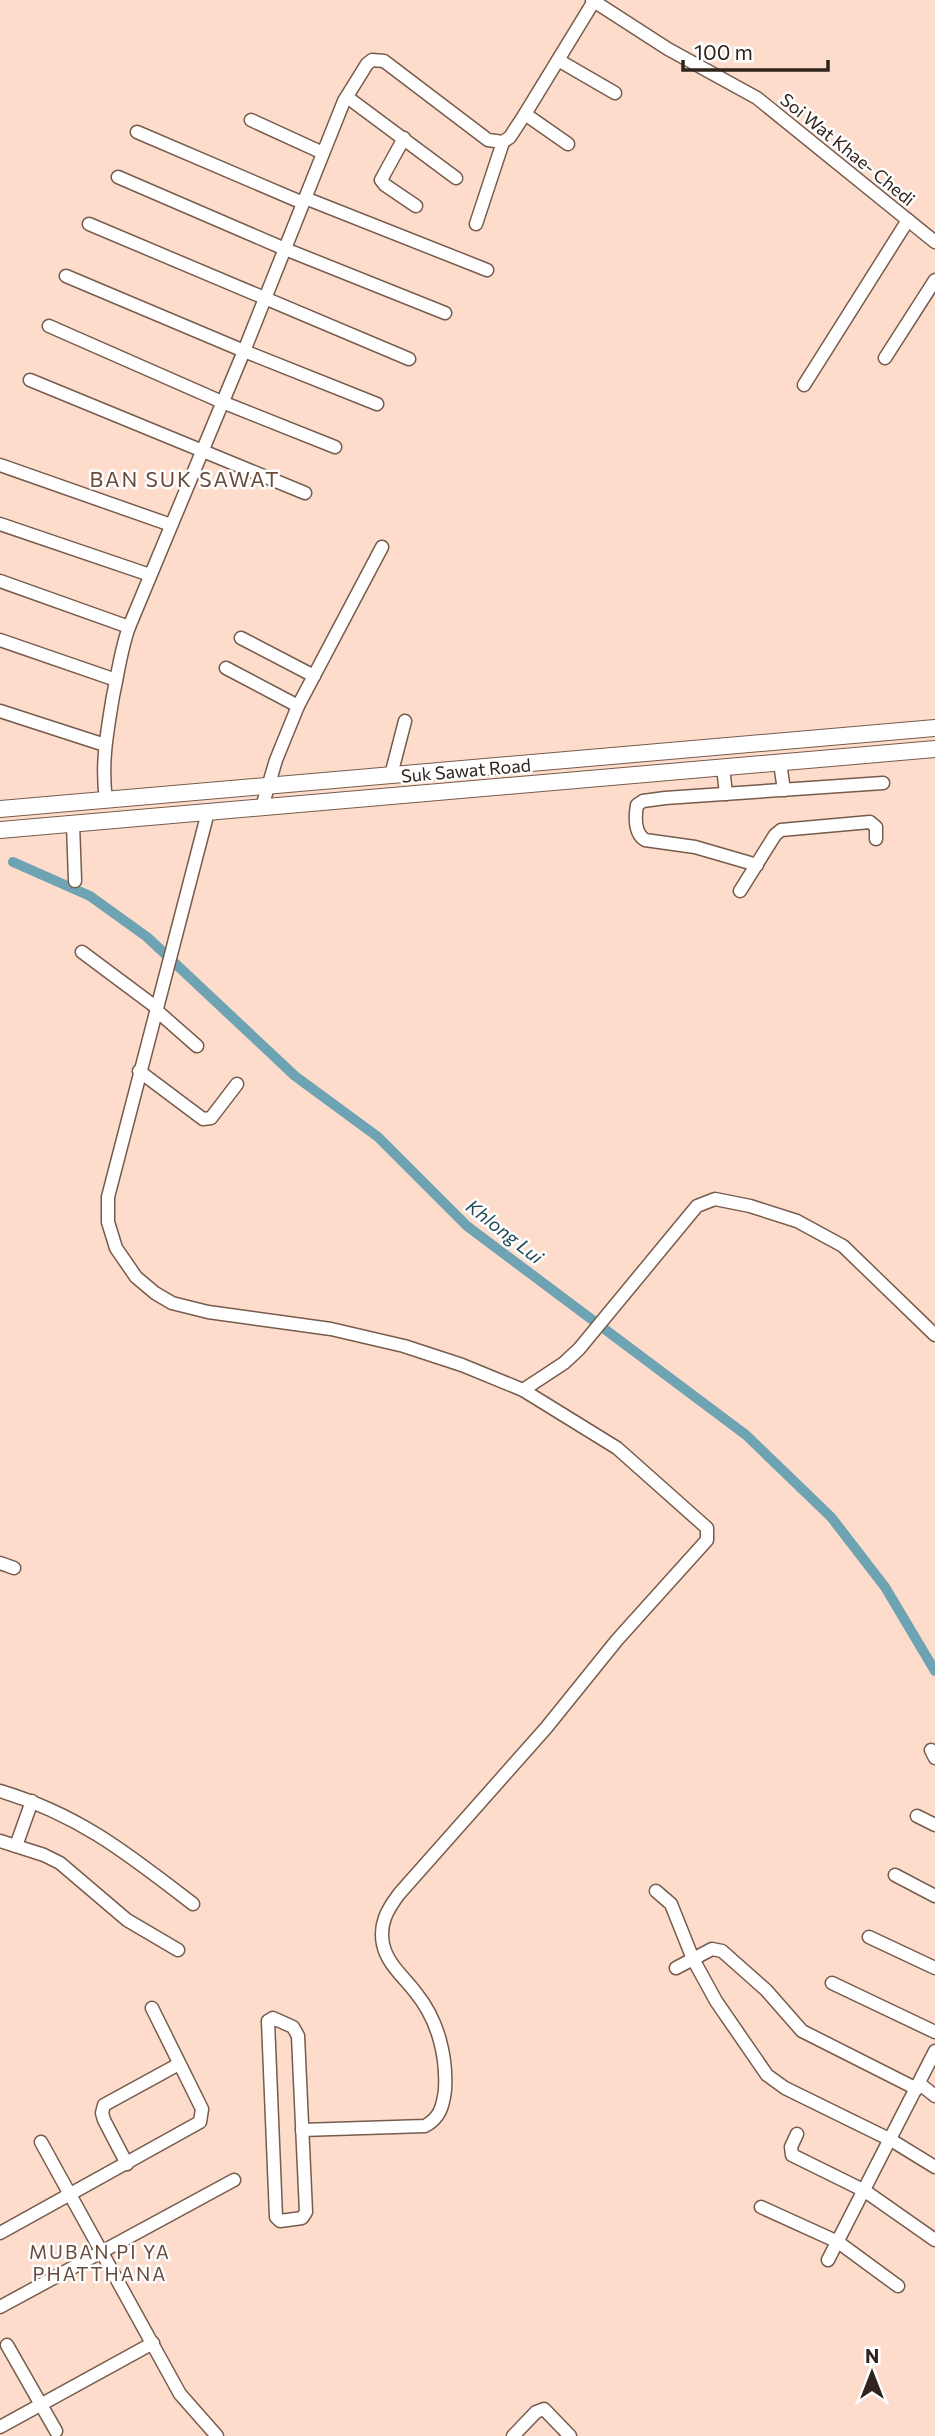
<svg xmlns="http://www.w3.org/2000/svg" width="935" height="2436" font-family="Commissioner,sans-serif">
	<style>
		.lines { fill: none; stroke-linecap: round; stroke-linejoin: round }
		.canal { stroke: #6ea3b4; stroke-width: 10 }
		.minor-casing { stroke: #775b4c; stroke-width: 15 }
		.major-casing { stroke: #775b4c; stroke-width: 18 }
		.minor { stroke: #fff; stroke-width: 12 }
		.major { stroke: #fff; stroke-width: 16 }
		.labels { text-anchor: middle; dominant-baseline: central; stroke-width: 5; stroke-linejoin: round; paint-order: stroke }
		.street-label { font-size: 18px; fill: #2f231c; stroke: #fff }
		.water-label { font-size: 19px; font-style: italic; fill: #1d4b58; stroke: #fff }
		.neighbourhood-label { font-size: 19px; letter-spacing: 2px; fill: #674c3d; stroke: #fff }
		.quarter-label { font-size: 21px; letter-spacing: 2px; fill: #674c3d; stroke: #fff }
	</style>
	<rect width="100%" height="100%" fill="#fddccb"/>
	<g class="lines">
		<!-- canal -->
		<polyline class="canal" points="13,862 90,896 147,937 295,1076 378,1137 467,1226 746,1435 831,1517 885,1587 935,1671"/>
		<!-- minor casing -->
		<g class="minor-casing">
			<g id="minor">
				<polyline points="592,0 668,49 757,98 935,242"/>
				<polyline points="558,60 615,93"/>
				<polyline points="347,97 456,178"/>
				<polyline points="525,114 568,144"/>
				<polyline points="251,120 323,153"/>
				<polyline points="137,132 303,203"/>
				<polyline points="404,138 381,180 385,185 416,206"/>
				<polyline points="118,177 285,249 445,313"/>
				<polyline points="305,198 487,270"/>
				<polyline points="89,224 409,359"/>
				<polyline points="476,224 503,142"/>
				<polyline points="66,276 244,351 377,404"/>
				<polyline points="49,326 222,402 335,447"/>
				<polyline points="885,358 935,280"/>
				<polyline points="30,380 305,493"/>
				<polyline points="804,385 908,220"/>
				<polyline points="0,465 171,525"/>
				<polyline points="0,524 150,575"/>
				<polyline points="0,581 129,627"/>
				<polyline points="241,638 314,676"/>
				<polyline points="0,640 116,680"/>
				<polyline points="226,668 298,706"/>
				<polyline points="0,711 105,745"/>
				<polyline points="780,763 784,790"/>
				<polyline points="723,767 726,794"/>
				<polyline points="391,775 405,721"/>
				<path d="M106 800C101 763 107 733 113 696 118 673 121 649 129 627L244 351 344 101 367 64 372 60 384 61 488 140 503 142 510 137 525 114 594 1"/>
				<polyline points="262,807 276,760 298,706 382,547"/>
				<path d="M208 812 108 1197V1222L116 1248 136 1277 155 1293 172 1303 208 1312 331 1329 404 1346 462 1365 523 1390 617 1448 707 1528V1540L617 1640 546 1728 399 1894C387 1910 379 1924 383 1944 387 1964 404 1977 416 1993 438 2020 447 2056 445 2090 443 2106 440 2118 425 2126L302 2130"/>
				<polyline points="73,824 75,881"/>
				<path d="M757 865 695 847 645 840C634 833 635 817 637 805L643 801 665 798 883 783"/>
				<polyline points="740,891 775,835 781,830 870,822 876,827 876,839"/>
				<polyline points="82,952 157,1008"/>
				<polyline points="156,1010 197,1046"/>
				<polyline points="139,1071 203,1119 211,1118 237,1084"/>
				<polyline points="523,1390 564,1363 579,1349 697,1206 715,1199 750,1206 797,1221 843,1246 935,1335"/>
				<polyline points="0,1563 14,1568"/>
				<polyline points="931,1750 935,1758"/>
				<path d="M0 1791C80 1815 128 1854 193 1904"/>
				<polyline points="917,1816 935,1825"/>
				<polyline points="0,1841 44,1855 60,1863 127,1920 178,1950"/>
				<polyline points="16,1846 32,1801"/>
				<polyline points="895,1875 935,1896"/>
				<polyline points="656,1891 671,1904 693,1959 716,2001 767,2075 785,2088 891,2140 935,2167"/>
				<polyline points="869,1937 935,1968"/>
				<polyline points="676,1968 712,1949 722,1951 766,1990 802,2031 917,2089"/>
				<polyline points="832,1983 935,2032"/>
				<polygon points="273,2018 293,2027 298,2036 306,2212 302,2218 280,2221 276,2217 268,2021"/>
				<polyline points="920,2084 935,2096"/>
				<polyline points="797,2134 791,2147 792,2155 865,2191 935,2240"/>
				<polyline points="41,2142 180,2394 217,2436"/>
				<polyline points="127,2164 104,2120 102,2113 104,2105 179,2064"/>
				<polyline points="761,2207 838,2242 898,2286"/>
				<polyline points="0,2233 200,2122 202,2109 152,2008"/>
				<polyline points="828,2260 935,2051"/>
				<polyline points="0,2307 234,2180"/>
				<polyline points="7,2345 56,2431"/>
				<polyline points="0,2427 153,2343"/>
				<polyline points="513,2436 536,2412 544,2409 570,2436"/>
			</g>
		</g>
		<!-- major casing -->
		<g class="major-casing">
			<g id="major">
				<polyline points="0,809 935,728"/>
				<polyline points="0,830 935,749"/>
			</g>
		</g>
		<!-- minor -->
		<use href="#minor" class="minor"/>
		<!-- major -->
		<use href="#major" class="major"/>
	</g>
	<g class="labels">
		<!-- street labels -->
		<g class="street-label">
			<text transform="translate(848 149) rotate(39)">Soi Wat Khae- Chedi</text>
			<text transform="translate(466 770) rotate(-5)">Suk Sawat Road</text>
		</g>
		<!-- water labels -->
		<g class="water-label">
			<text transform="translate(505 1231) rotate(38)">Khlong Lui</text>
		</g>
		<!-- neighbourhood labels -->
		<g class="neighbourhood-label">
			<text x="100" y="2251">MUBAN PI YA<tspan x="100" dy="22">PHATTHANA</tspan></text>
		</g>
		<!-- quarter labels -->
		<g class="quarter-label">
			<text x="185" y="478">BAN SUK SAWAT</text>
		</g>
	</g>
	<!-- north arrow -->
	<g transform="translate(872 2373)" stroke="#ffffff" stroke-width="5" paint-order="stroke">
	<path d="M0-5L12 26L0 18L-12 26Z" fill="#2f231c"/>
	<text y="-10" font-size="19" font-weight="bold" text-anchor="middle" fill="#2f231c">N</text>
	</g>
	<!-- scale -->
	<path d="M683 60v10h145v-10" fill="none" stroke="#2f231c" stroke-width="3.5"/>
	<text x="694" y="60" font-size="21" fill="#2f231c" stroke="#ffffff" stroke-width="5" paint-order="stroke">100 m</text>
</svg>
